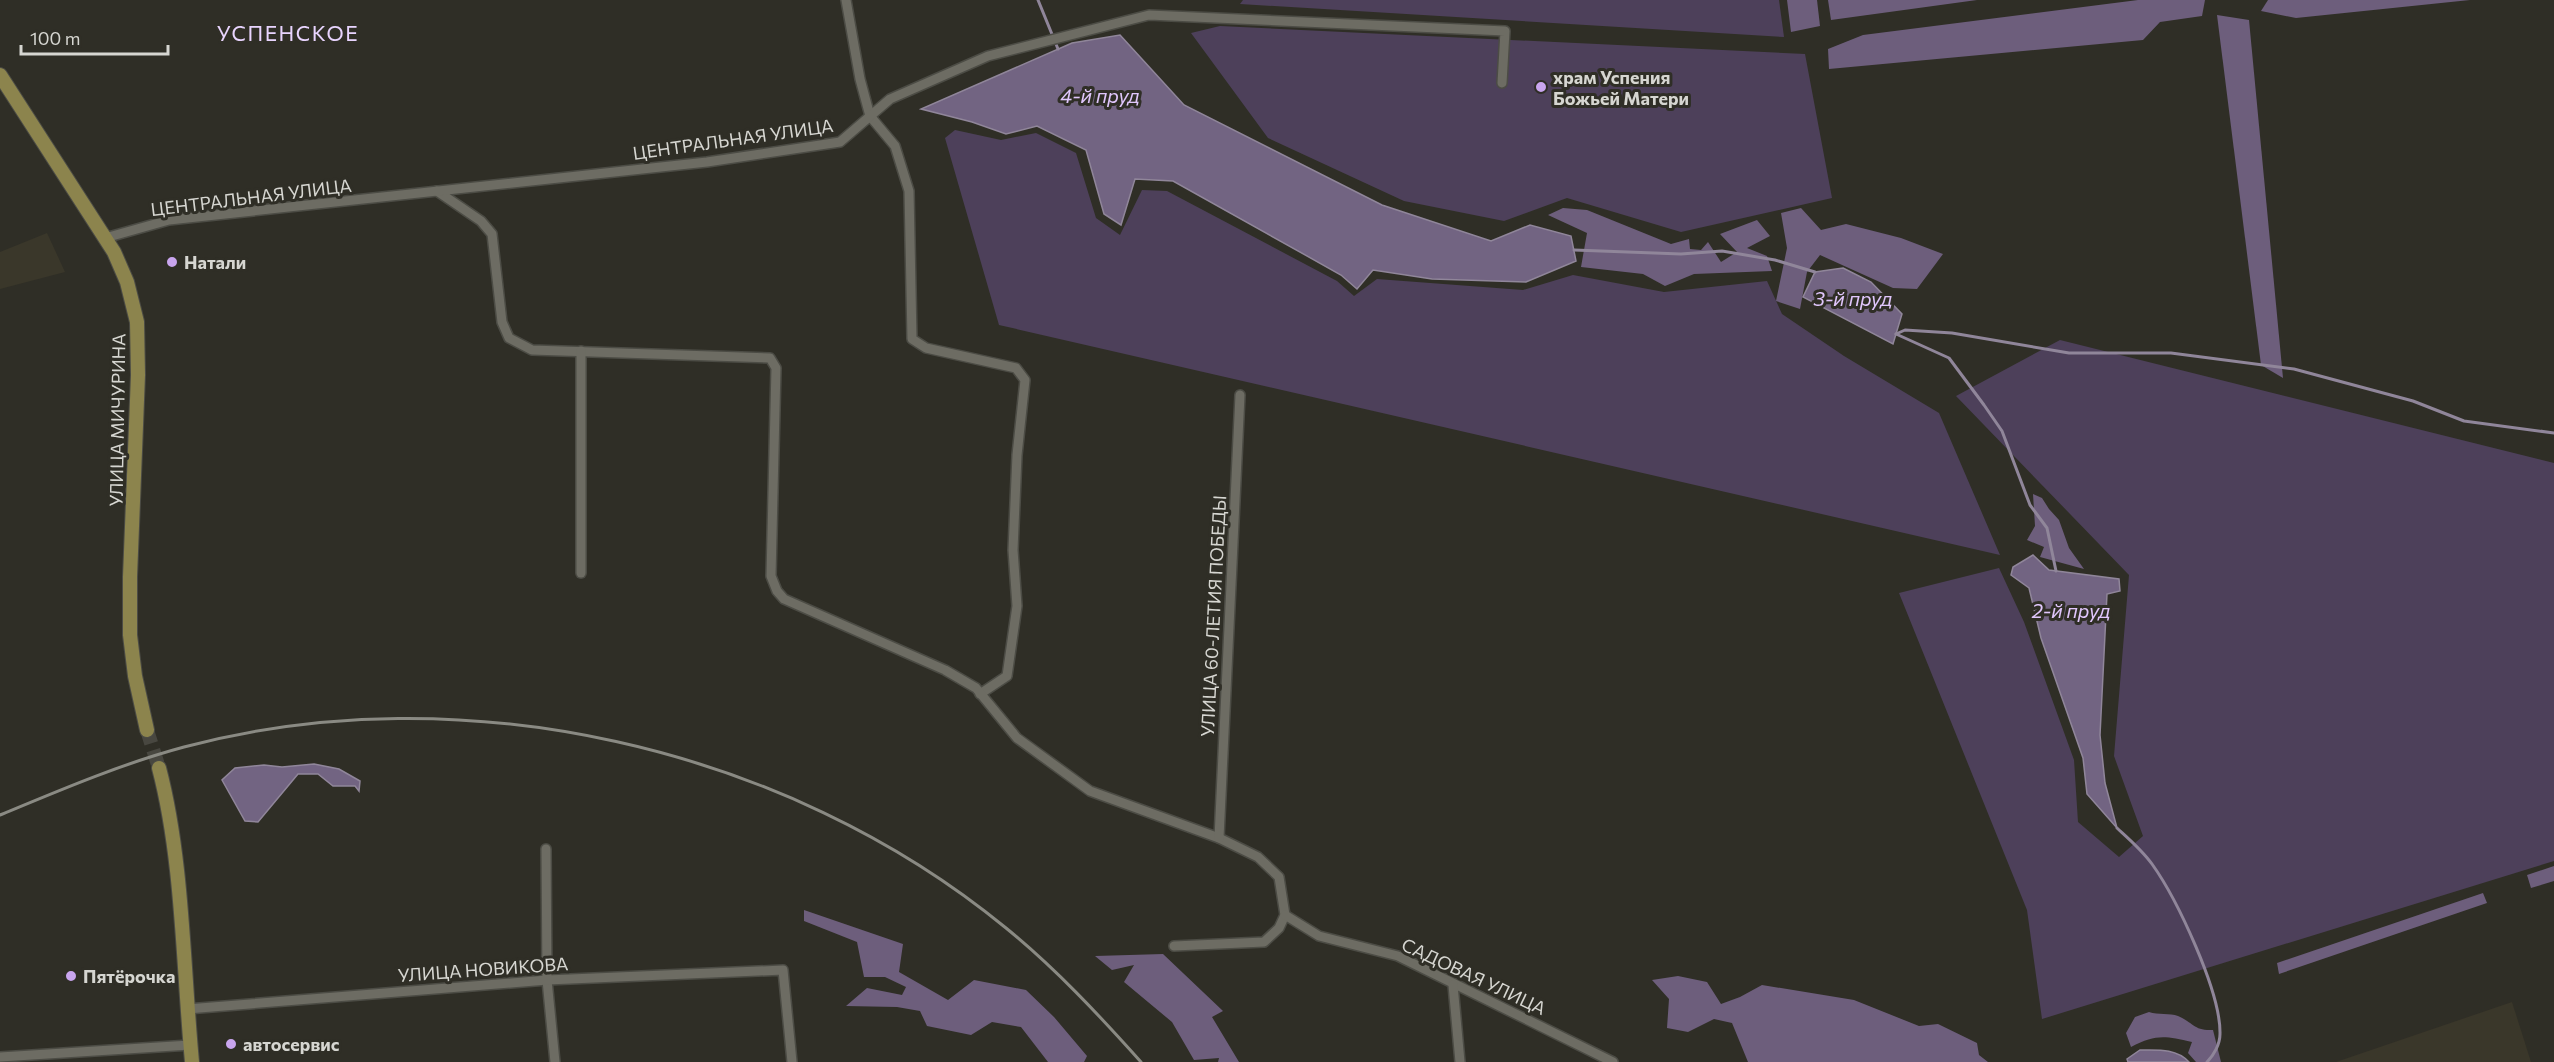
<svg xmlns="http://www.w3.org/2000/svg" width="2554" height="1062" font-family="Commissioner,sans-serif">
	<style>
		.built { fill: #3a372a }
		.green { fill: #4d405a }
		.forest { fill: #6d5e7c }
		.water { fill: #726482; stroke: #90869a; stroke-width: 1.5 }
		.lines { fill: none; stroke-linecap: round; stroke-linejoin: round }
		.stream { stroke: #90869a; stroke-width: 3 }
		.secondary-tunnel { stroke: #484740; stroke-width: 14; stroke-dasharray: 14 7; stroke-linecap: butt }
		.minor-casing { stroke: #4c4c45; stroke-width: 12 }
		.secondary-casing { stroke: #4c4c45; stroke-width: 16 }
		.minor { stroke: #6d6c63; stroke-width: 9 }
		.secondary { stroke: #8c844d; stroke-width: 14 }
		.rail { stroke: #8a8a83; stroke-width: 3 }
		.poi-dot { fill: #c9a5ee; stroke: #2f2e26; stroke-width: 2 }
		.labels { text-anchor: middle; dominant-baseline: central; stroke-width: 6; stroke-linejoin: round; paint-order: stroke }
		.poi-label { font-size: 18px; font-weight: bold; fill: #d6d6d1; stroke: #2f2e26; text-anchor: start }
		.street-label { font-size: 18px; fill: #d6d6d1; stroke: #2f2e26 }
		.water-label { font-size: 20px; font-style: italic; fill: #e0c6fc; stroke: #2f2e26 }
		.quarter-label { font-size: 21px; letter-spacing: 1.5px; fill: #e8d4fe; stroke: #2f2e26 }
	</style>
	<rect width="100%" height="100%" fill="#2f2e26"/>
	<!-- built -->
	<g class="built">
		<polygon points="47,233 65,272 0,289 0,252"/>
		<polygon points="2512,1002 2531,1062 2336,1062"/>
	</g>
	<!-- green -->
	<g class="green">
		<polygon points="1243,0 1779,0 1784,37 1240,4"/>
		<polygon points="1220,26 1805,54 1832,198 1681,232 1567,198 1504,221 1404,201 1268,138 1191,33"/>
		<polygon points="955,130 1001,140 1036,133 1076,153 1096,218 1120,235 1142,190 1167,191 1337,281 1354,296 1377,279 1523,290 1573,275 1664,292 1767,281 1782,314 1844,356 1939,413 2000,555 999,325 945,138"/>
		<polygon points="2060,340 2554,463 2554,861 2042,1019 2027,910 1899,593 1999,568 2024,622 2074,760 2078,822 2119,857 2143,836 2114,756 2129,575 1956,396"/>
	</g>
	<!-- forest -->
	<g class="forest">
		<polygon points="1787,0 1817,0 1820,26 1791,32"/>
		<polygon points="1828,0 1977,0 1831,20"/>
		<polygon points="2138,0 2205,0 2202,16 2160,22 2143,40 1829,69 1828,49 1863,35"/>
		<polygon points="2268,0 2470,0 2296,18 2261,11"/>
		<polygon points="2217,15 2249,20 2283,378 2261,365"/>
		<polygon points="1563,208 1587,210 1671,244 1689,239 1690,249 1701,250 1708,242 1721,262 1737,252 1720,234 1757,220 1770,236 1747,248 1767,256 1772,271 1694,274 1665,286 1643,274 1581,267 1587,233 1548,215"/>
		<polygon points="1801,208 1821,230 1846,224 1901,238 1943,254 1917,289 1893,288 1820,255 1807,272 1800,309 1776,301 1787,248 1781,213"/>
		<polygon points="2033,494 2042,498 2049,509 2059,520 2069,548 2084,569 2040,557 2044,547 2027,540 2035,526"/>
		<polygon points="2554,866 2554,881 2531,888 2527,875"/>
		<polygon points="2483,893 2487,903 2279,974 2277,963"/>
		<polygon points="804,910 903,944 899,972 948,1000 974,980 1026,990 1054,1017 1087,1056 1084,1062 1048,1062 1021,1027 992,1022 971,1035 927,1026 920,1011 897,1007 846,1006 867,988 902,995 906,987 885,977 864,977 857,942 804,921"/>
		<polygon points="1163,954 1223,1011 1212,1017 1239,1062 1218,1062 1219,1058 1194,1060 1172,1022 1124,982 1134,965 1112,970 1095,956"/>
		<polygon points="1678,976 1707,982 1721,1004 1740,997 1762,985 1854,1000 1919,1026 1938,1024 1977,1043 1979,1055 1988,1062 1748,1062 1732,1023 1714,1019 1688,1032 1667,1028 1669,999 1652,980"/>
		<path d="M2149 1012C2158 1015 2170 1013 2178 1016 2194 1023 2194 1031 2213 1030L2221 1062H2196L2188 1053 2192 1042C2165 1036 2156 1034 2131 1047L2126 1033 2135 1017Z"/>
	</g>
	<!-- water -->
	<g class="water">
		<polygon points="1120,35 1184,105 1382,205 1491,241 1530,225 1571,236 1576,261 1526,282 1432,279 1373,270 1357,289 1341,275 1173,181 1135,179 1121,225 1104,214 1086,150 1037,126 1006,134 972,122 921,109 1072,43"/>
		<polygon points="1843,268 1871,282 1902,314 1893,344 1803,297 1815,272"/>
		<polygon points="2033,555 2049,570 2119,579 2120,591 2107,594 2100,735 2105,783 2117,828 2087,794 2083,758 2041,638 2029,588 2011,575 2013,567"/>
		<polygon points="314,764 339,769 360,781 359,791 355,786 333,786 318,774 298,774 258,822 245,821 222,780 235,768 264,765 282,767"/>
		<path d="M2140 1050C2157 1050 2176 1048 2189 1062H2128L2127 1059Z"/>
	</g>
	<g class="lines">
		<!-- stream -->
		<g class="stream">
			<polyline points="1038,0 1058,49"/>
			<polyline points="1574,250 1681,254 1722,251 1775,260 1815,272"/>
			<polyline points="1896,334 1905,330 1952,333 2069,353 2171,353 2294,369 2413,401 2464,421 2554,433"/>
			<polyline points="1896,334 1949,358 1984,405 2002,431 2030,505 2047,528 2056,571"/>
			<path d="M2117 828C2129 839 2142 850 2152 864 2177 899 2221 992 2220 1034 2220 1044 2214 1055 2207 1062"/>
		</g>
		<!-- secondary-tunnel -->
		<polyline class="secondary-tunnel" points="147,730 159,768"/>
		<!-- minor casing -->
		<g class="minor-casing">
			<g id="minor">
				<polyline points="846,0 860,79 870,116 895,146 909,191 912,339 926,348 1016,368 1025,380 1017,455 1013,550 1017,606 1007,676 980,694"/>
				<polyline points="437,191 481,221 492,234 502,322 509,338 532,350 770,358 776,368 771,576 777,591 784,599 945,670 976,688 1017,738 1090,791 1219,838 1258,857 1279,877 1285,915 1279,928 1264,942 1174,946"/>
				<polyline points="105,238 169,220 707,162 840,142 890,99 988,56 1149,15 1505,31 1502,83"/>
				<polyline points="581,351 581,573"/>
				<polyline points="1219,838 1240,395"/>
				<polyline points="546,849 547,980 555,1062"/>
				<polyline points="1285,915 1319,936 1398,956 1613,1062"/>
				<polyline points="1453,985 1460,1062"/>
				<polyline points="187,1009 547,980 783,970 792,1062"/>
				<polyline points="0,1057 190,1045"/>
			</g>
		</g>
		<!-- secondary casing -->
		<g class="secondary-casing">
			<g id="secondary">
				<polyline points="0,75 114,252 127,282 137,322 138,375 130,577 130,635 135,676 147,730"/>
				<path d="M159 768C183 859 183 967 192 1062"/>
			</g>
		</g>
		<!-- minor -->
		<use href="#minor" class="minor"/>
		<!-- secondary -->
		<use href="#secondary" class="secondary"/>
		<!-- rail -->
		<path class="rail" d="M0 815C60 790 121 764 184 747 461 673 785 746 1006 928 1055 968 1099 1015 1141 1062"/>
	</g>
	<!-- markers -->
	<g class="poi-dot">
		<circle cx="1541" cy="87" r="6"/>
		<circle cx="172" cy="262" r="6"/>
		<circle cx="71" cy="976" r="6"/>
		<circle cx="231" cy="1044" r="6"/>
	</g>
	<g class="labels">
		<!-- poi labels -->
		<g class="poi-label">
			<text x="1553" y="77">храм Успения<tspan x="1553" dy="21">Божьей Матери</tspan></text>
			<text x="184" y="262">Натали</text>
			<text x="83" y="976">Пятёрочка</text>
			<text x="243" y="1044">автосервис</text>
		</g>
		<!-- street labels -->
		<g class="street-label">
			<text transform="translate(733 139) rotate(-8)">ЦЕНТРАЛЬНАЯ УЛИЦА</text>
			<text transform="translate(251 197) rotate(-7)">ЦЕНТРАЛЬНАЯ УЛИЦА</text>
			<text transform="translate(117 420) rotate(-89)">УЛИЦА МИЧУРИНА</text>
			<text transform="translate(1213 616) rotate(-87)">УЛИЦА 60-ЛЕТИЯ ПОБЕДЫ</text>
			<text transform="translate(483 969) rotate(-4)">УЛИЦА НОВИКОВА</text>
			<text transform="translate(1474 976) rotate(25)">САДОВАЯ УЛИЦА</text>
		</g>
		<!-- water labels -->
		<g class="water-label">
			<text x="1100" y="95">4-й пруд</text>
			<text x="1853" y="298">3-й пруд</text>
			<text x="2071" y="610">2-й пруд</text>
		</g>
		<!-- quarter labels -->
		<g class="quarter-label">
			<text x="288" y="32">УСПЕНСКОЕ</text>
		</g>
	</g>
	<!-- scale -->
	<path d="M21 45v9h147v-9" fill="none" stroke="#d6d6d1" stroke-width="3"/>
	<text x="30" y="45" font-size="18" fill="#d6d6d1" stroke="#2f2e26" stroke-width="4.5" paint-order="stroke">100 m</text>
</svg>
